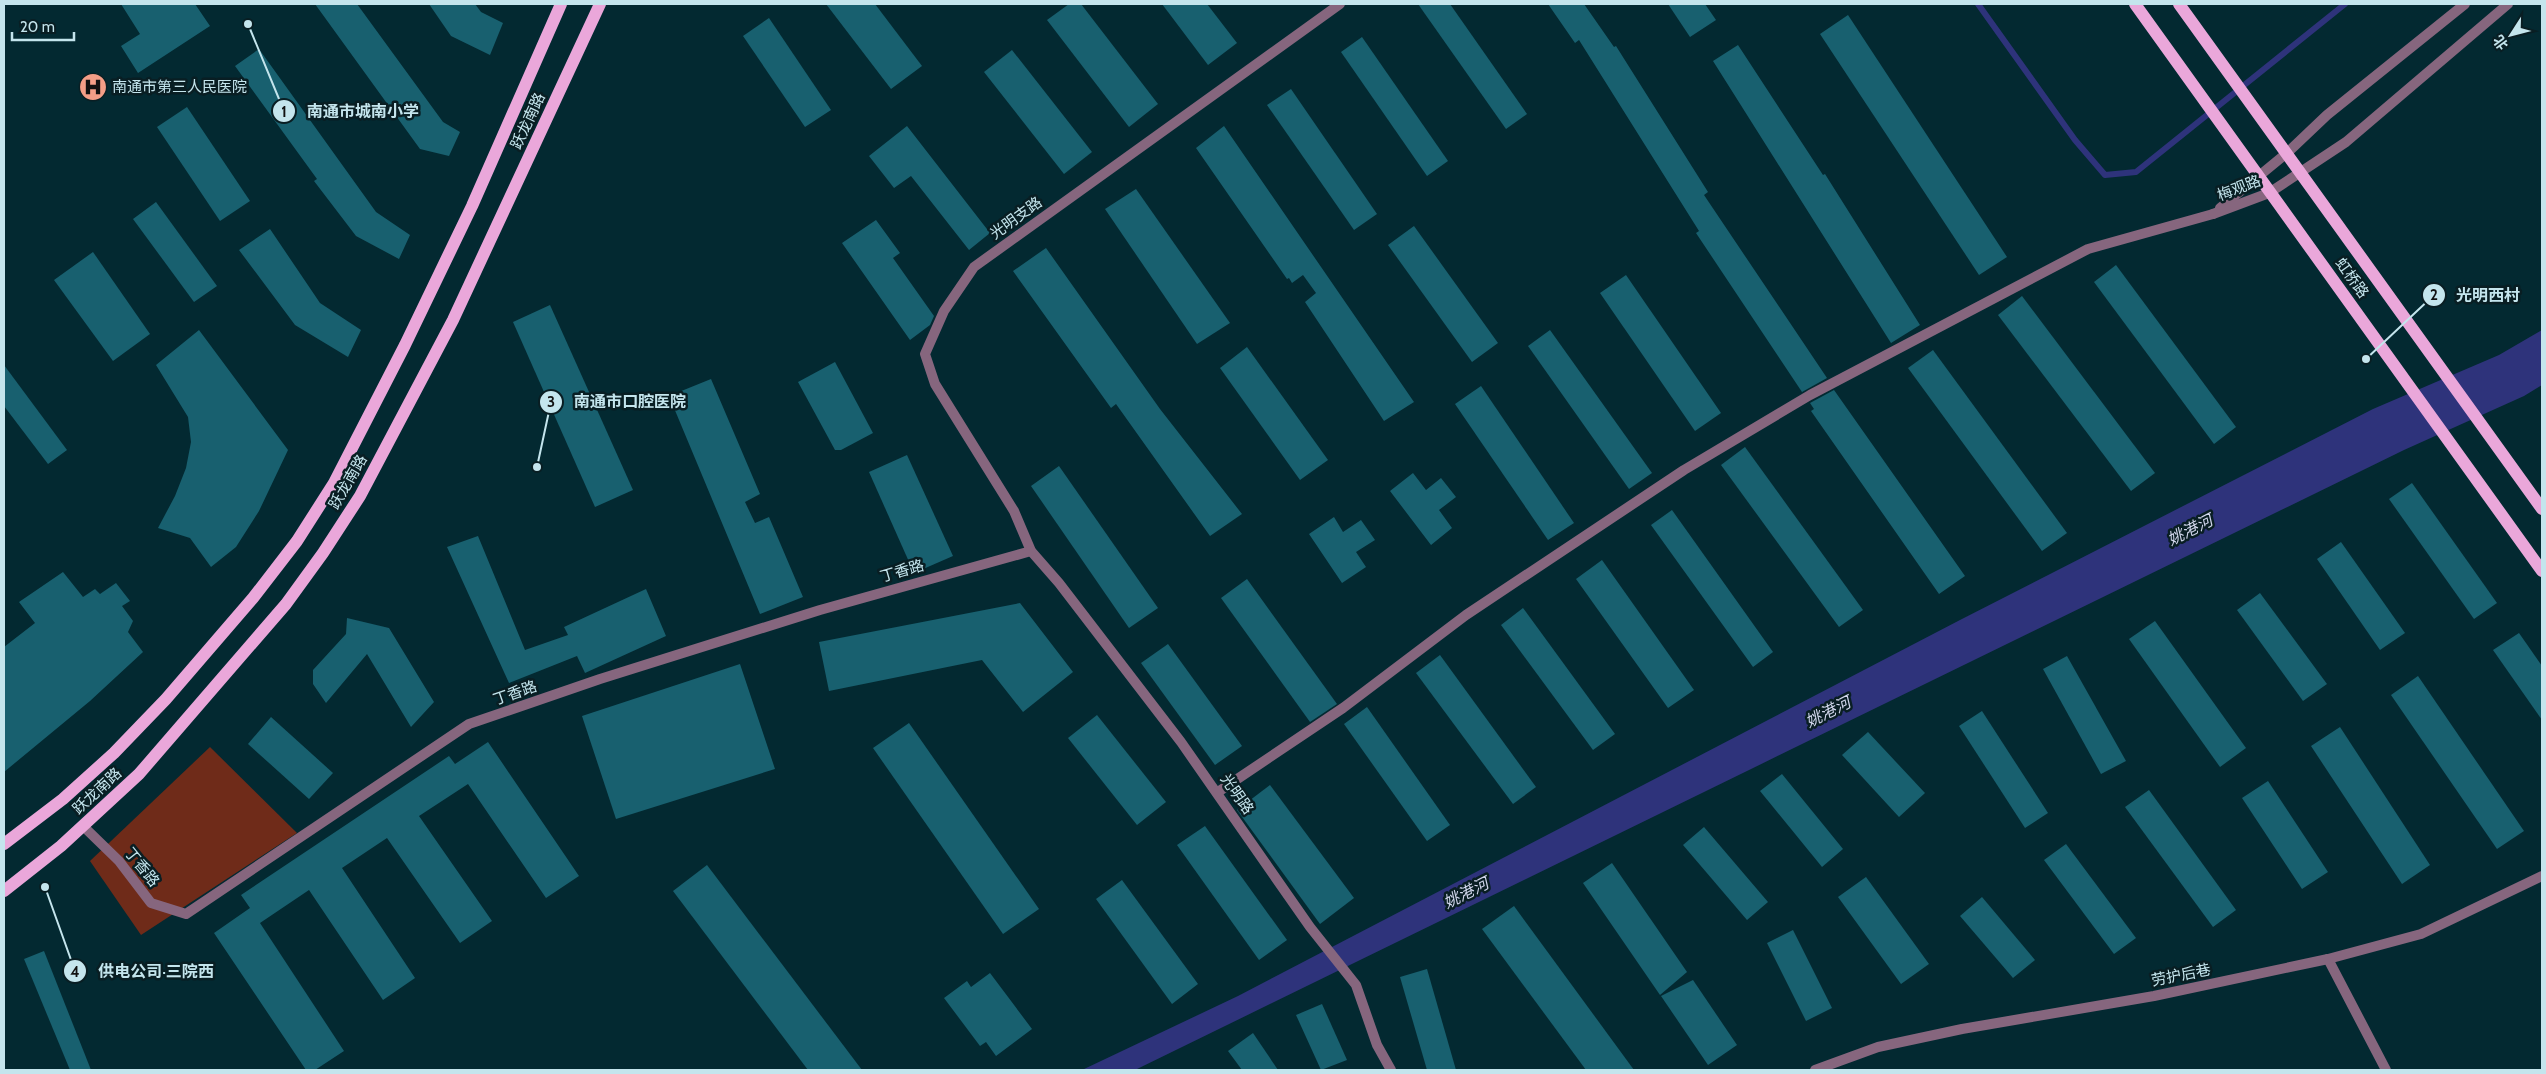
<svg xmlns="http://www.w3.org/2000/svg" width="2546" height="1074" font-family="Cabin,'Noto Sans SC',sans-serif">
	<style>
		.green { fill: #6f2b19 }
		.water { fill: #2e337b }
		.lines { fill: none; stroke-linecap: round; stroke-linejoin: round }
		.stream { stroke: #2e337b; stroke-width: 6 }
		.building { fill: #18606f }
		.minor { stroke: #86667e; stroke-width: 10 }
		.tertiary { stroke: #86667e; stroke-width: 10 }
		.primary { stroke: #eaa7da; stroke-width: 12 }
		.labels { text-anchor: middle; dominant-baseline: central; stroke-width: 5; stroke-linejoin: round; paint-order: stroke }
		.poi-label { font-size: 15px; fill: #c4e5ed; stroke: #091e23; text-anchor: start }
		.street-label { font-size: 15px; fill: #c4e5ed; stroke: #091e23 }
		.water-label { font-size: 16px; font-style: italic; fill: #d2d7ec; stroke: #091e23 }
		.leader { fill: none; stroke: #c4e5ed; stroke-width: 2 }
		.callout-dot { fill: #c4e5ed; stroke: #091e23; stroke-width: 2 }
		.mark-label { font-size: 15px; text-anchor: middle; font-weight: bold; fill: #111 }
		.callout-label { font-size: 16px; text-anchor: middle; font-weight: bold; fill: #c4e5ed; stroke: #091e23; stroke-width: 5; stroke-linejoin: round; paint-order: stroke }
	</style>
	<rect width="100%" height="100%" fill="#032931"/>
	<!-- green -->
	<polygon class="green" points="210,747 297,833 141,935 90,861"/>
	<!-- water -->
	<polygon class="water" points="2542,330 2542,385 2524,396 2404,450 1135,1070 1082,1070 1238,996 1960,620 2373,409 2499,355"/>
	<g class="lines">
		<!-- stream -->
		<polyline class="stream" points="1978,4 2075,140 2105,175 2136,172 2345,4"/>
	</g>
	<!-- building -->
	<g class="building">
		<polygon points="121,4 195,4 210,26 138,73 121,46 140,34"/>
		<polygon points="315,4 357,4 443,122 460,132 449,156 420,149"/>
		<polygon points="429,4 475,4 481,12 503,23 490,55 451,36"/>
		<polygon points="826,4 875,4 922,66 891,89"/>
		<polygon points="1069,4 1081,4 1158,104 1129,127 1047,20"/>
		<polygon points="1162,4 1207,4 1237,43 1208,65"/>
		<polygon points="1418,4 1450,4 1527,114 1506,129"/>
		<polygon points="1548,4 1584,4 1614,47 1616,46 1708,192 1704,195 1827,378 1802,392 1696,233 1699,231 1579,40 1575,43"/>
		<polygon points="1668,4 1705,4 1716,20 1690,37"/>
		<polygon points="1848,15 2007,257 1979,275 1820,34"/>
		<polygon points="769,18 831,110 805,127 743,36"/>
		<polygon points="1362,37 1448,161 1427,176 1341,52"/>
		<polygon points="1738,45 1823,175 1825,174 1920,325 1891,343 1713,61"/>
		<polygon points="259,49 376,212 410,235 399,259 356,236 314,181 317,179 235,66"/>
		<polygon points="1012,50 1092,152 1064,174 984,72"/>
		<polygon points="1291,89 1377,214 1354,230 1267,105"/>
		<polygon points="187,107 250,201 220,221 157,127"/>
		<polygon points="907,126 990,233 969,250 911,176 894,188 869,156"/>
		<polygon points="1224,126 1414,402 1384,421 1305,302 1316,293 1303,275 1292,283 1289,278 1287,279 1196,148"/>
		<polygon points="1136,189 1230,323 1197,344 1105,209"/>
		<polygon points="156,202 217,286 194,302 133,219"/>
		<polygon points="876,220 900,253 893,258 934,316 930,325 910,340 842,243"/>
		<polygon points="1414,226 1498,343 1472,362 1388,245"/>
		<polygon points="270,229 320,303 361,330 348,357 295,325 239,250"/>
		<polygon points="1046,248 1160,409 1242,514 1210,536 1116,404 1111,408 1013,271"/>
		<polygon points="93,252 150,334 113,361 54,280"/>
		<polygon points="2116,265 2236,427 2214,444 2094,282"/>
		<polygon points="1626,275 1721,413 1695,431 1600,293"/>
		<polygon points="2022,296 2155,473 2131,491 1998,315"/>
		<polygon points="550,305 633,490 595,507 513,322"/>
		<polygon points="199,330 288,450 259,511 236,547 211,567 190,538 158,528 175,496 186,468 191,442 188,417 156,365"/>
		<polygon points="1550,330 1652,473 1629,489 1528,346"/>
		<polygon points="1247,347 1328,460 1300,480 1220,368"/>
		<polygon points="1933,350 2067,533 2042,551 1908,368"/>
		<polygon points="835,362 873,433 841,450 835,450 798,382"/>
		<polygon points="4,365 67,450 48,464 4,406"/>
		<polygon points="711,379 760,494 745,502 755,523 769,517 803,597 760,614 669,396"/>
		<polygon points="1481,386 1574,523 1548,540 1455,404"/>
		<polygon points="1834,390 1965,576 1939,594 1811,411 1814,409 1810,403"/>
		<polygon points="1745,447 1863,610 1839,627 1721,465"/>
		<polygon points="907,455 953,556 914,573 869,472"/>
		<polygon points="1059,466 1158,608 1129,628 1031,486"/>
		<polygon points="1413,473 1426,490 1441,478 1456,497 1439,510 1452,528 1431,545 1390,491"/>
		<polygon points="2412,483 2497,603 2474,619 2389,499"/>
		<polygon points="1672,510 1773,652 1753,667 1651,525"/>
		<polygon points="1334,517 1343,532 1361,520 1375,540 1356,552 1366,567 1342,583 1309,534"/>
		<polygon points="478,536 525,650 568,635 564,627 646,589 666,636 585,673 577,656 509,683 447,547"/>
		<polygon points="2341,542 2405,633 2380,650 2317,559"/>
		<polygon points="1602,560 1694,690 1668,708 1576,579"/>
		<polygon points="63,572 83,597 95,589 100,594 116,583 130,601 122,606 133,621 128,632 143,652 90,701 4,772 4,647 35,623 19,602"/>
		<polygon points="1247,579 1337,704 1310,722 1221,598"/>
		<polygon points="2260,593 2327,684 2303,701 2237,610"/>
		<polygon points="1020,603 1073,672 1023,712 982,660 829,691 819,642"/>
		<polygon points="1523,608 1615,734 1593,750 1501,625"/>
		<polygon points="347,618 389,628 434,702 411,727 367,654 326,703 313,684 313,670 346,634"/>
		<polygon points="2155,621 2246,748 2220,767 2129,639"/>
		<polygon points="2519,633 2542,666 2542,720 2493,650"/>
		<polygon points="1168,644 1242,746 1215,765 1141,663"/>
		<polygon points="1440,655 1536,787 1513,804 1416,673"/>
		<polygon points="2067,656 2126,761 2101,774 2043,669"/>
		<polygon points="740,664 775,769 616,819 582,716"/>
		<polygon points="2418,676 2524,831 2497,849 2391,695"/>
		<polygon points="1367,707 1450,825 1427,841 1344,724"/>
		<polygon points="1982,711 2048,813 2025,828 1959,726"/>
		<polygon points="1097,715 1166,802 1137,825 1068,738"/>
		<polygon points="271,717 333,773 309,799 248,744"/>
		<polygon points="909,723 1039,909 1003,934 873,748"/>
		<polygon points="2340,727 2430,865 2402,884 2311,746"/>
		<polygon points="1868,732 1925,793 1899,817 1842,755"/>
		<polygon points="488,742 579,876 546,898 468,784 419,816 492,921 460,943 387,838 342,868 415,978 383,1000 309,890 260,923 344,1051 315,1070 306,1070 214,933 250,908 241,895 449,756 455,764"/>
		<polygon points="1782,774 1843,849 1822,867 1760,791"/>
		<polygon points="2268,781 2328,872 2302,889 2242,798"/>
		<polygon points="1270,785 1354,898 1320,924 1237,810"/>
		<polygon points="2149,790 2236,910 2213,927 2125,807"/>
		<polygon points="1205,826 1287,940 1259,960 1177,845"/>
		<polygon points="1704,827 1768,902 1747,920 1683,845"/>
		<polygon points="2066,844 2136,938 2114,954 2044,860"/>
		<polygon points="1612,863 1687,972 1660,995 1583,883"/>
		<polygon points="707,865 862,1070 808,1070 673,891"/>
		<polygon points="1866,877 1929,964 1901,984 1838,897"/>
		<polygon points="1122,880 1198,984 1172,1004 1096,899"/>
		<polygon points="1982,897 2035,960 2013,978 1960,916"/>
		<polygon points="1514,906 1634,1070 1586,1070 1482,929"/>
		<polygon points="1793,930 1832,1008 1806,1021 1767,943"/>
		<polygon points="44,951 91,1070 70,1070 24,959"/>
		<polygon points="1427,969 1456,1070 1427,1070 1400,977"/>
		<polygon points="990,973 1032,1029 996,1056 986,1042 980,1046 944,998 967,981 971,987"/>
		<polygon points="1693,980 1737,1045 1708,1065 1661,996"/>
		<polygon points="1322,1004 1347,1060 1321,1070 1296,1015"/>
		<polygon points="1253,1033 1278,1070 1242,1070 1228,1051"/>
	</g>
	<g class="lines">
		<!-- minor -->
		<g class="minor">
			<polyline points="1340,4 974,267 944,311 925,354 935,384 1014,511 1031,551 1059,583 1181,742 1310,927 1356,985 1377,1045 1391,1070"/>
			<polyline points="1218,792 1343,708 1466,615 1684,470 1810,395 2088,249 2213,214"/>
			<polyline points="83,826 119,861 151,903 186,914 469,724 600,679 820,610 1031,551"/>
			<polyline points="2328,959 2386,1070"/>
			<polyline points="1815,1070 1878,1047 1962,1029 2154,996 2328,959 2421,934 2542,876"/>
		</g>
		<!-- tertiary -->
		<g class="tertiary">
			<polyline points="2220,208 2288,152 2327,115 2465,4"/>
			<polyline points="2213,214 2269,193 2346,142 2508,4"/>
		</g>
		<!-- primary -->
		<g class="primary">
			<polyline points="2135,4 2542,571"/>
			<polyline points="2179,4 2542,509"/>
			<polyline points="4,844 63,799 114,753 166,699 253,598 297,541 334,483 405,345 472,206 561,4"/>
			<polyline points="4,891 61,846 139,774 286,604 323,553 360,496 453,320 600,4"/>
		</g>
	</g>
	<!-- icons -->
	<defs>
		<g id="hospital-disc" transform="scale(1.4375)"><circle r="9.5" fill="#f49e87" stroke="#091e23"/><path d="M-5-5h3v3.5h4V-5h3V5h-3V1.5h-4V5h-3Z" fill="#111"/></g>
	</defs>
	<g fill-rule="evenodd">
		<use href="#hospital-disc" x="93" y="87"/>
	</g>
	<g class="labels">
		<!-- poi labels -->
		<g class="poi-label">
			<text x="112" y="87">南通市第三人民医院</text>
		</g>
		<!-- street labels -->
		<g class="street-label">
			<text transform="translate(528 121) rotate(-65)">跃龙南路</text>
			<text transform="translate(2239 188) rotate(-21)">梅观路</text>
			<text transform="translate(1016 218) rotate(-36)">光明支路</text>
			<text transform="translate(2352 278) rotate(54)">虹桥路</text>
			<text transform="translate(348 482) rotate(-60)">跃龙南路</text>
			<text transform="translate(902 571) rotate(-16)">丁香路</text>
			<text transform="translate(515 693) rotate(-19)">丁香路</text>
			<text transform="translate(97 791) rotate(-43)">跃龙南路</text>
			<text transform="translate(1237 794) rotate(55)">光明路</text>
			<text transform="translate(142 867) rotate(51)">丁香路</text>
			<text transform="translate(2181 975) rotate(-11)">劳护后巷</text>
		</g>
		<!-- water labels -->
		<g class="water-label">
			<text transform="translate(2190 530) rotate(-27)">姚港河</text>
			<text transform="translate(1828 712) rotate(-27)">姚港河</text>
			<text transform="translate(1466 893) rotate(-27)">姚港河</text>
		</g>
	</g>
	<!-- callouts -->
	<path class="leader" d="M248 24L284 111M2366 359L2434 295M537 467L551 402M45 887L75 971"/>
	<g class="callout-dot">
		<circle cx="248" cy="24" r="5"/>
		<circle cx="2366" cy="359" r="5"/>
		<circle cx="537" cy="467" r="5"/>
		<circle cx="45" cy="887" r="5"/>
		<circle cx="284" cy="111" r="12"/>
		<circle cx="2434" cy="295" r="12"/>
		<circle cx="551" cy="402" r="12"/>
		<circle cx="75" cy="971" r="12"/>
	</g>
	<g class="mark-label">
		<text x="284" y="117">1</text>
		<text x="2434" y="300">2</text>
		<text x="551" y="407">3</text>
		<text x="75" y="977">4</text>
	</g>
	<g class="callout-label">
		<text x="363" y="117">南通市城南小学</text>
		<text x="2488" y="301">光明西村</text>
		<text x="630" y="407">南通市口腔医院</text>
		<text x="156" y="977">供电公司·三院西</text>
	</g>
	<!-- border -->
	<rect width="2546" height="1074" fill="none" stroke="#c4e5ed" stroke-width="10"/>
	<!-- north arrow -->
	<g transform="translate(2511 35) rotate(234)" stroke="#091e23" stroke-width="4" paint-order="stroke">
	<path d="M0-4L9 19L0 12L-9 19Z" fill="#c4e5ed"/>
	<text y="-8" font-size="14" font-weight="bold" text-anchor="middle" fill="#c4e5ed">北</text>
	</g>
	<!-- scale -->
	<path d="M12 32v8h62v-8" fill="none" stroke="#c4e5ed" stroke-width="2.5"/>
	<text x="20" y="32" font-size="15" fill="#c4e5ed" stroke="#091e23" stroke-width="4" paint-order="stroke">20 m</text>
</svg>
